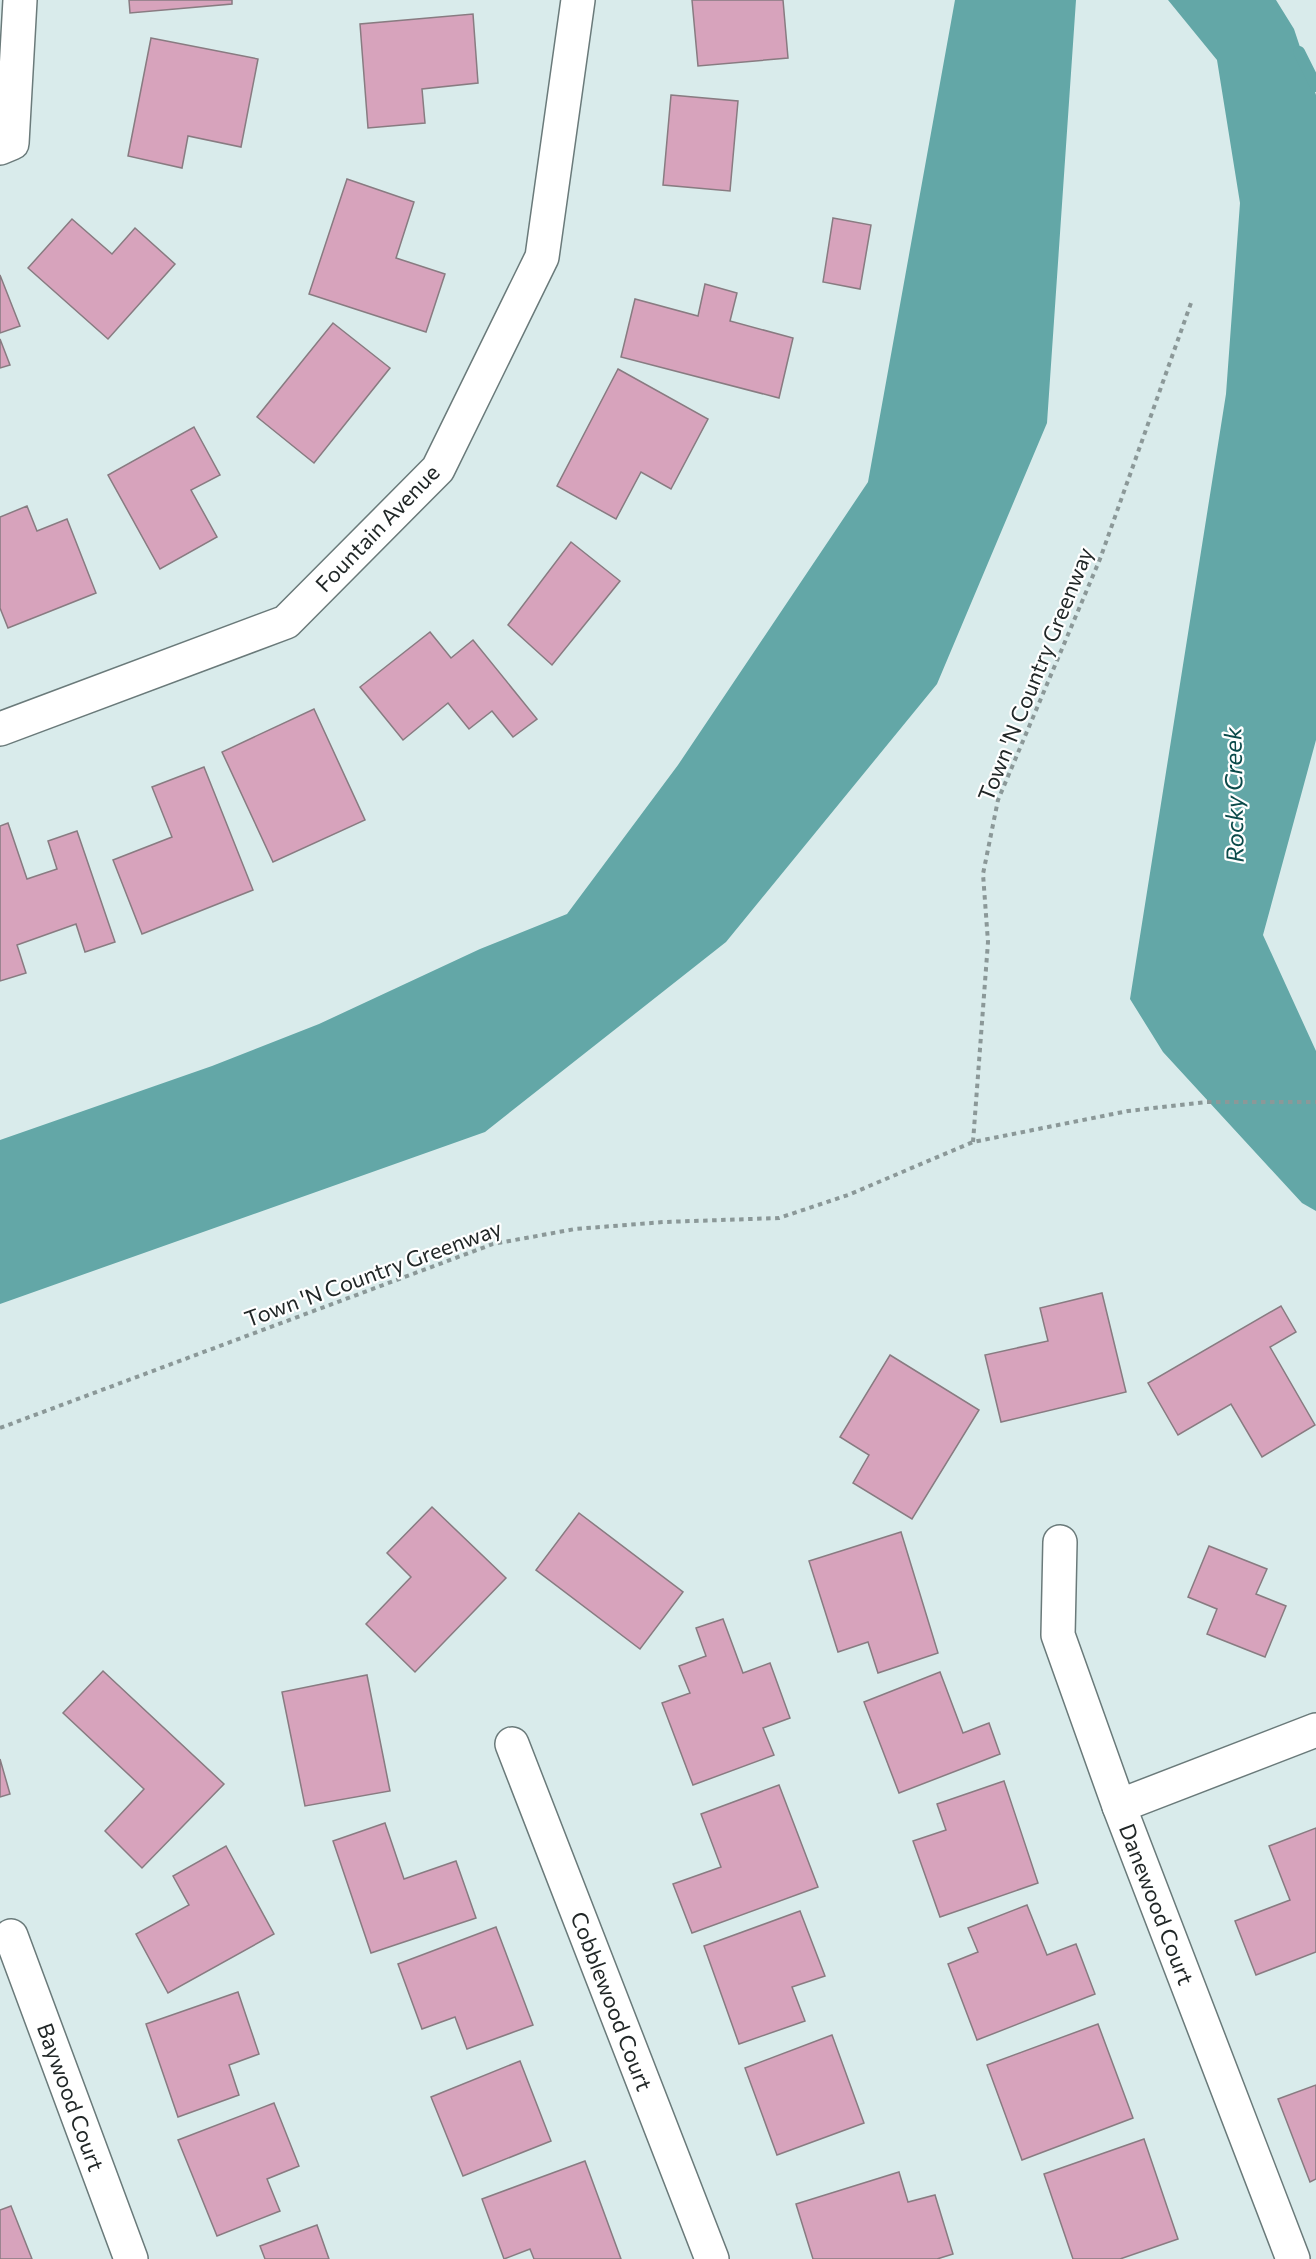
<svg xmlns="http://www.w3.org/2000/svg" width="1316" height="2259" font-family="Commissioner,sans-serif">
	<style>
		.water { fill: #63a7a7 }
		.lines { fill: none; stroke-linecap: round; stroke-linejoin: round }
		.stream { stroke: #63a7a7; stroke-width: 12 }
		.building { fill: #d7a3bc; stroke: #887b81; stroke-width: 1.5 }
		.minor-casing { stroke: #6a7a7a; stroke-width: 36 }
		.path { stroke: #8b9898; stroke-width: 4; stroke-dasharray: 4.5 4.5; stroke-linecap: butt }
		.minor { stroke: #fff; stroke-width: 33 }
		.labels { text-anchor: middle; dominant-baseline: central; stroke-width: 4.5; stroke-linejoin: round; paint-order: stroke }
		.street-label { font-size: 22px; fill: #212727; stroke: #fff }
		.water-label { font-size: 24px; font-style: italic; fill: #0b4a4a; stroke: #fff }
	</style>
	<rect width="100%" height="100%" fill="#d9ebeb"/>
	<!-- water -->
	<g class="water">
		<polygon points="955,0 1076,0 1047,423 937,684 726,942 485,1132 0,1304 0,1140 212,1066 319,1024 480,949 567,914 678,765 868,482"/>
		<polygon points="1168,0 1276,0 1294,29 1316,95 1316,740 1263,935 1316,1051 1316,1211 1302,1203 1163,1052 1130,999 1226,394 1240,203 1217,60"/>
	</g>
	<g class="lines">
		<!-- stream -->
		<polyline class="stream" points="1299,52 1316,86"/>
	</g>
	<!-- building -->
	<g class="building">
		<polygon points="129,0 232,0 232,4 130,13"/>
		<polygon points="692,0 783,0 788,58 698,66"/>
		<polygon points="473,14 478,83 422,89 425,123 368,128 360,24"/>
		<polygon points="151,38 258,59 241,147 188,136 182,168 128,156"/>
		<polygon points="671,95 738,101 730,191 663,185"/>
		<polygon points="347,179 414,202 396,258 445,274 426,332 309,294"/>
		<polygon points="833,218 871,225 860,289 823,282"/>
		<polygon points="72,219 112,254 135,228 175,264 108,339 28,268"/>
		<polygon points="0,275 20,326 0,333"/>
		<polygon points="705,284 737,293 730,321 793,338 779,398 621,357 635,299 698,316"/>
		<polygon points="333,323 390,368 314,463 257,417"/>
		<polygon points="0,339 10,365 0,368"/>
		<polygon points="618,369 708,419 671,489 641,472 616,519 557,486"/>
		<polygon points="194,427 220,475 191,490 217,537 160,569 108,475"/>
		<polygon points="27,506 37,531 67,519 96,593 8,628 0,608 0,517"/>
		<polygon points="571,542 620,581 552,665 508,625"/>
		<polygon points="430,632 451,658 473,640 537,719 513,737 492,711 469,729 448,703 403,740 360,687"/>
		<polygon points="314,709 365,820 273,862 222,752"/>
		<polygon points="204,767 253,890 142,934 113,860 172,837 152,787"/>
		<polygon points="8,823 27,879 57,869 48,841 77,831 115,942 85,952 76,924 17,945 26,973 0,981 0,826"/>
		<polygon points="1102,1293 1126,1392 1001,1422 985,1355 1048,1341 1040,1308"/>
		<polygon points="1281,1306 1296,1332 1270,1347 1315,1425 1262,1457 1231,1404 1178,1435 1148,1383"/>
		<polygon points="890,1355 979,1410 912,1519 853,1483 869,1455 840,1437"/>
		<polygon points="432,1507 506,1578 415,1672 366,1624 411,1577 387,1553"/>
		<polygon points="579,1513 683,1592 640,1649 536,1570"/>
		<polygon points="901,1532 938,1653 878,1673 868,1642 838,1652 809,1561"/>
		<polygon points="1209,1546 1267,1569 1256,1594 1286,1606 1265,1657 1207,1634 1217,1609 1188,1597"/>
		<polygon points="723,1619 743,1673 770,1663 790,1718 763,1728 774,1755 693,1785 662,1703 690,1693 679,1666 706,1656 696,1628"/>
		<polygon points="103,1671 224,1784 142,1868 105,1831 144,1789 63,1713"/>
		<polygon points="940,1672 963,1733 989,1723 1000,1754 899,1793 864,1702"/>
		<polygon points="367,1675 390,1791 305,1806 282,1692"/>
		<polygon points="0,1759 10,1794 0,1797"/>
		<polygon points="1004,1781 1038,1883 940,1917 913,1841 946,1830 937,1804"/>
		<polygon points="779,1785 818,1887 692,1933 673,1884 721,1867 701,1814"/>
		<polygon points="385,1823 404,1879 456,1861 476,1918 371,1953 333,1841"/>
		<polygon points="1316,1828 1316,1952 1256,1975 1235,1921 1290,1900 1269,1846"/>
		<polygon points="226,1846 274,1934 168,1993 136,1934 189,1905 173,1876"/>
		<polygon points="1027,1905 1047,1955 1076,1944 1095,1994 977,2040 948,1964 978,1952 968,1928"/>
		<polygon points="800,1911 825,1976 792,1987 805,2021 739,2044 704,1946"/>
		<polygon points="496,1927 533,2025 467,2049 455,2017 422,2029 398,1964"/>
		<polygon points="238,1992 259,2054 229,2065 239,2095 178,2117 146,2024"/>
		<polygon points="1098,2024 1133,2118 1022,2160 987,2065"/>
		<polygon points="832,2035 864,2123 777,2155 745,2068"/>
		<polygon points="520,2061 551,2141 463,2176 431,2097"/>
		<polygon points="1316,2085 1316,2179 1310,2182 1278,2099"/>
		<polygon points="274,2103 299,2166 267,2179 280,2211 217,2236 178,2140"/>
		<polygon points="1144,2139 1178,2239 1120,2259 1073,2259 1044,2174"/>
		<polygon points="585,2161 621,2259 534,2259 530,2249 504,2259 482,2199"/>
		<polygon points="899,2172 908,2202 935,2195 953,2254 937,2259 813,2259 796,2204"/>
		<polygon points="11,2206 32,2259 0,2259 0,2210"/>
		<polygon points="317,2225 329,2259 265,2259 260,2246"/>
	</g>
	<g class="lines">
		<!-- minor casing -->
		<g class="minor-casing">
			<g id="minor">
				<polyline points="0,148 12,143 20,0"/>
				<polyline points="0,729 286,622 438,469 542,257 578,0"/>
				<polyline points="1060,1542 1058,1635 1119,1806 1293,2259"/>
				<polyline points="512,1744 712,2259"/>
				<polyline points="1119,1806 1316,1730"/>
				<polyline points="11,1936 131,2259"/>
			</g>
		</g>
		<!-- path -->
		<g class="path">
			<polyline points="973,1142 988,942 983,874 998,800 1100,559 1191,303"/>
			<polyline points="0,1428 493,1244 575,1229 664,1222 779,1218 848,1195 973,1142 1128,1111 1206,1102 1316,1102"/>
		</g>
		<!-- minor -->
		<use href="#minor" class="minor"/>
	</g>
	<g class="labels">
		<!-- street labels -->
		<g class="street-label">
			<text transform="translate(377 528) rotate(-46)">Fountain Avenue</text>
			<text transform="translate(1035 674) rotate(-68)">Town 'N Country Greenway</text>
			<text transform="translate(373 1273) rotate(-20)">Town 'N Country Greenway</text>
			<text transform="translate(1157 1904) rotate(69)">Danewood Court</text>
			<text transform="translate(612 2001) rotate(69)">Cobblewood Court</text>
			<text transform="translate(71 2097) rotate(70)">Baywood Court</text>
		</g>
		<!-- water labels -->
		<g class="water-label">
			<text transform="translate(1233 795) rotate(-91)">Rocky Creek</text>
		</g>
	</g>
</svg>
